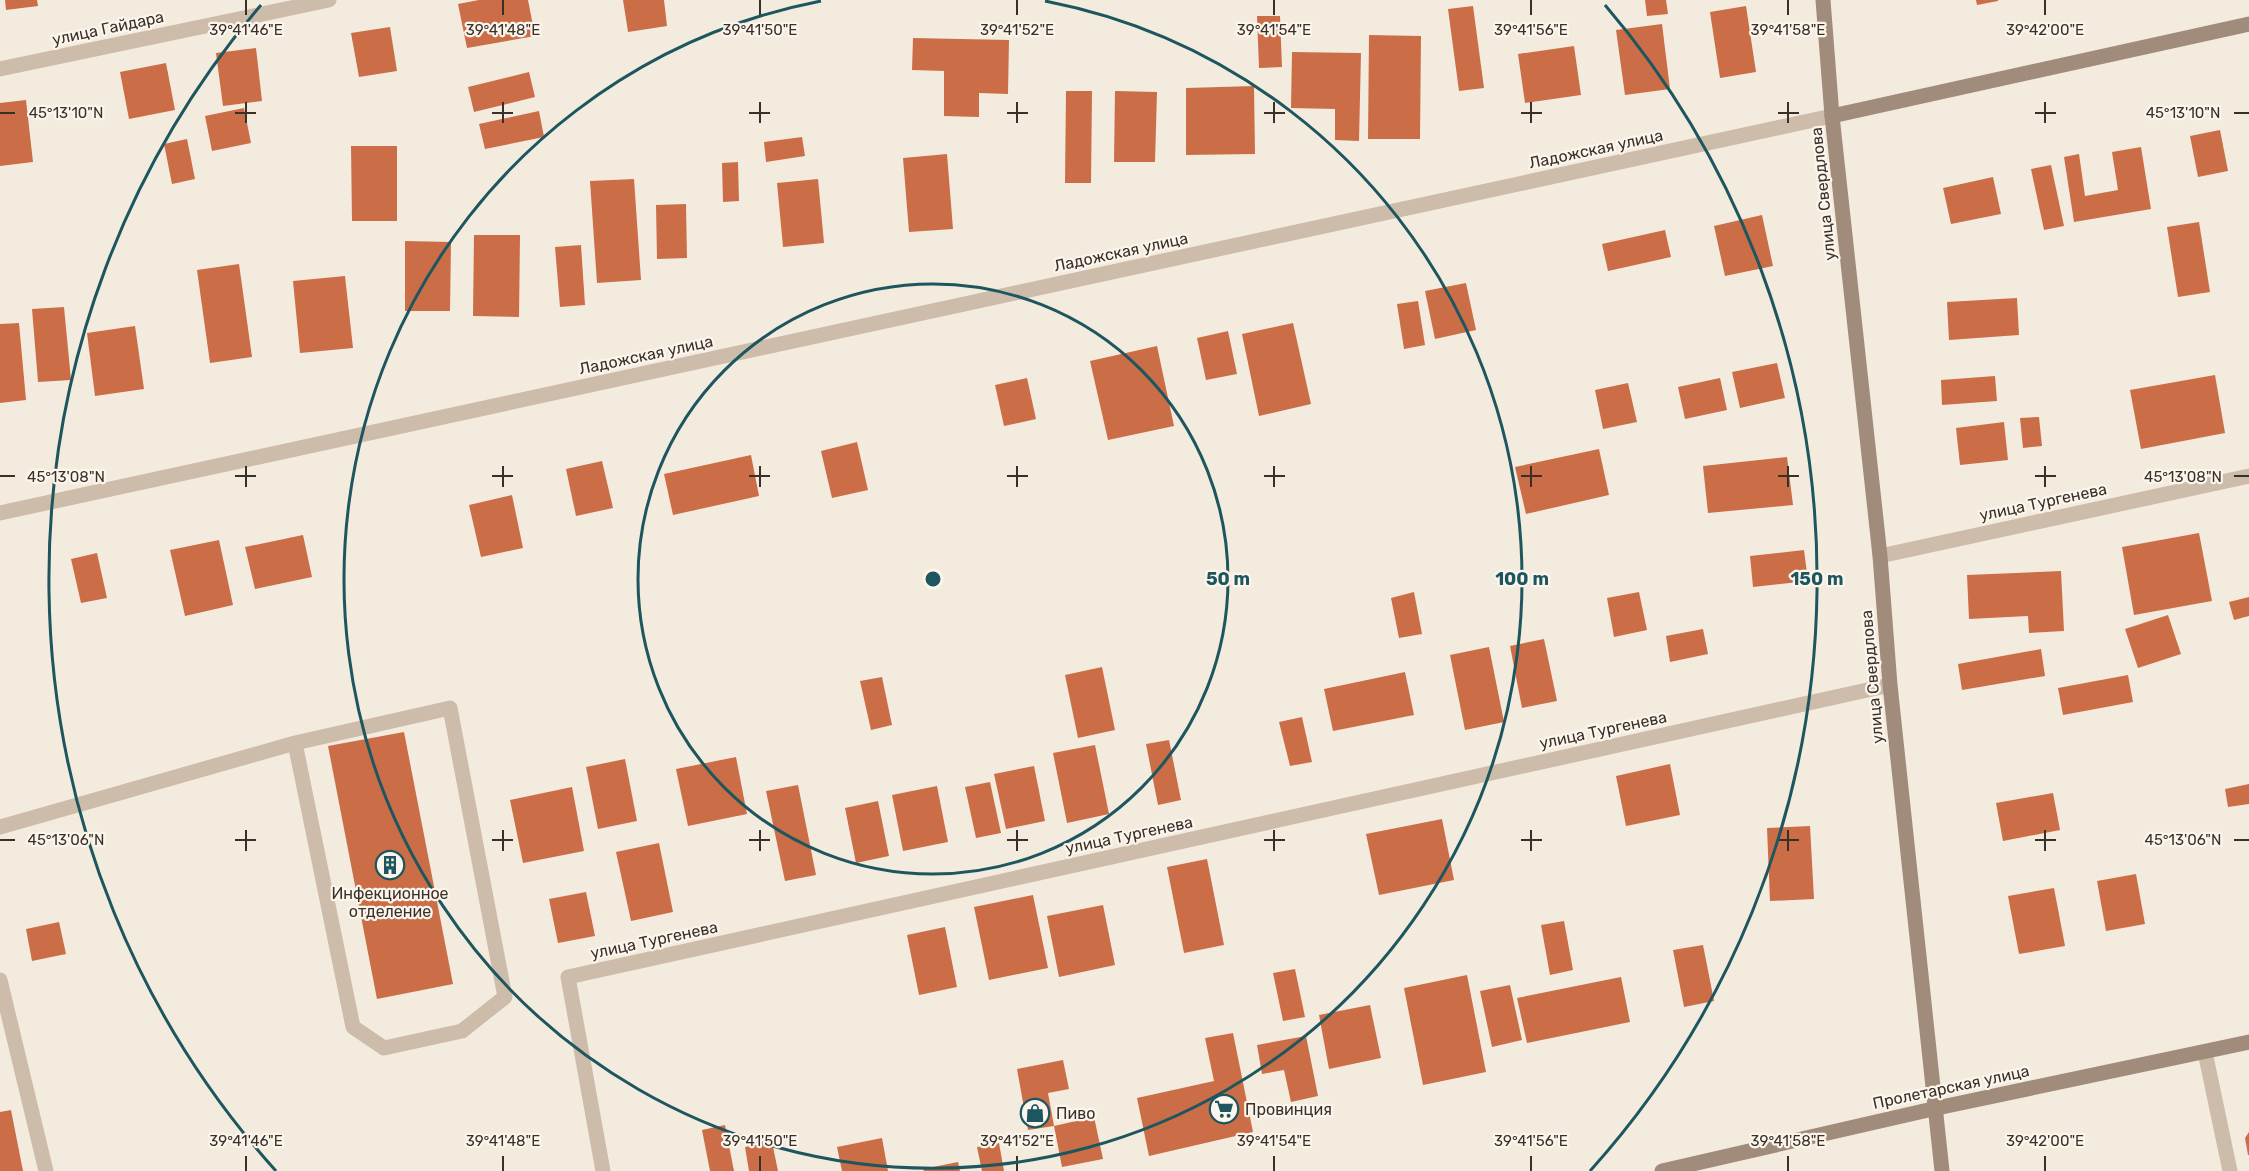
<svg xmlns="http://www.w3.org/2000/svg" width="2249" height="1171" font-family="Rubik,sans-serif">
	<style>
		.building { fill: #cb6e47 }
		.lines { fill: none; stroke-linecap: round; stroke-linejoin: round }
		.lane { stroke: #cdbcaa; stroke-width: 15 }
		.street { stroke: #cdbcaa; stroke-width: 15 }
		.secondary { stroke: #a18b7b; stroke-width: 15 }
		.ticks { fill: none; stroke: #3a302a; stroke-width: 2 }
		.ring { fill: none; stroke: #1d565e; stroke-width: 3 }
		.labels { text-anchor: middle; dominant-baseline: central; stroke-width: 4.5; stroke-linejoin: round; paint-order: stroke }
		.street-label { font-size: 16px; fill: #3a302a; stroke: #fbf5ec }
		.poi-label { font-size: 16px; fill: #3a302a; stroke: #fbf5ec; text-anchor: start }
		.ticks-label { font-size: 15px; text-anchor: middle; fill: #3a302a; stroke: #fbf5ec; stroke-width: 4.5; stroke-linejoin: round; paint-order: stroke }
		.centre { fill: #1d565e; stroke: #fbf5ec; stroke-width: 3 }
		.ring-label { font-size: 18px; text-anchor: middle; font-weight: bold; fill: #1d565e; stroke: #fbf5ec; stroke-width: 4.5; stroke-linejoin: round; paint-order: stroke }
	</style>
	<rect width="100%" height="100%" fill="#f4ebdf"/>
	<!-- building -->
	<g class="building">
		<polygon points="5,0 37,0 38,6 6,10"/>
		<polygon points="479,0 528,0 535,36 467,48 458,4"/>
		<polygon points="623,0 664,0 667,26 628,32"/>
		<polygon points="1645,0 1666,0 1668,14 1647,16"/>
		<polygon points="1976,0 1998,0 1998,1 1977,5"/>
		<polygon points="1473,6 1484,88 1459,91 1448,9"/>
		<polygon points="1746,6 1756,72 1720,78 1710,12"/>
		<polygon points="1257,16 1280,16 1282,67 1259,68"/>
		<polygon points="1662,24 1670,89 1625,95 1616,30"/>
		<polygon points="390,27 397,71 359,77 351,33"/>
		<polygon points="1369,35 1421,36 1420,139 1368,139"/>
		<polygon points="913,38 1009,40 1008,94 979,93 979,117 944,116 944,71 912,70"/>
		<polygon points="1574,46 1581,95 1525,103 1518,54"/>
		<polygon points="256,48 262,101 223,106 216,53"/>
		<polygon points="1292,52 1361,53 1359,141 1335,140 1335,109 1291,108"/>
		<polygon points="166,63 175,110 129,119 120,72"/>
		<polygon points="529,72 535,97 474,112 468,87"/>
		<polygon points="1254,86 1255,154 1186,155 1186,88"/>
		<polygon points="1066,91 1092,91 1091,183 1065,183"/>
		<polygon points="1115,91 1157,92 1155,162 1114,162"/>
		<polygon points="26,100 33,162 0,166 0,103"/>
		<polygon points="244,108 251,143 212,151 205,116"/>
		<polygon points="539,111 544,137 485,149 479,124"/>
		<polygon points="2220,130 2228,171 2198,177 2190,136"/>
		<polygon points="802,137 805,156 766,162 764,142"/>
		<polygon points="187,139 195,179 172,184 164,144"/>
		<polygon points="351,146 397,146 397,221 352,221"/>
		<polygon points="2141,147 2151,209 2074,222 2064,157 2079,154 2085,196 2118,190 2112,152"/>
		<polygon points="947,154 953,229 909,232 903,158"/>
		<polygon points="738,162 739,201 723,202 722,163"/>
		<polygon points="2051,165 2064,226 2044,230 2031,169"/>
		<polygon points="1993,177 2001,214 1951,224 1943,188"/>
		<polygon points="634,179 641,280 597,283 590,181"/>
		<polygon points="818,179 824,243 783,247 777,183"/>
		<polygon points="686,204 687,258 657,259 656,205"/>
		<polygon points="1762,215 1773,266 1725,276 1714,226"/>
		<polygon points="2199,222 2210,292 2178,297 2167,227"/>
		<polygon points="1665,230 1671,257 1608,271 1602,244"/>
		<polygon points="474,235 520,235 519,317 473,316"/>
		<polygon points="405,241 451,242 450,311 405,311"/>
		<polygon points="581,245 585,305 560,307 555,247"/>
		<polygon points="239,264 252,357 210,363 197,270"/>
		<polygon points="345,276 353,348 300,353 293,281"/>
		<polygon points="1466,283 1476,330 1435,339 1425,291"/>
		<polygon points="2017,298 2019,335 1949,340 1947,302"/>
		<polygon points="1418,301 1425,345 1404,349 1397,304"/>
		<polygon points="64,307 71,380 38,382 32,309"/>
		<polygon points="19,323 26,400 0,403 0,324"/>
		<polygon points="1293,323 1311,404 1259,416 1242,334"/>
		<polygon points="135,326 144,389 95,396 87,333"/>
		<polygon points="1228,331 1237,374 1206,380 1197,338"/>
		<polygon points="1157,346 1174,426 1108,440 1090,361"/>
		<polygon points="1777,363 1785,398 1740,408 1732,372"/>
		<polygon points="2215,375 2225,433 2141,449 2130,390"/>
		<polygon points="1995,376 1997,401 1942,405 1941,380"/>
		<polygon points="1027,378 1036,419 1004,426 995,385"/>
		<polygon points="1720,378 1727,410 1685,419 1678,387"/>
		<polygon points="1628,383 1637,422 1603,429 1595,390"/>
		<polygon points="2039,417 2042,446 2023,448 2020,418"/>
		<polygon points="2004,422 2008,460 1960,465 1956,428"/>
		<polygon points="857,442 868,490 832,498 821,451"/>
		<polygon points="1599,449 1609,495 1526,514 1515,467"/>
		<polygon points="751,455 759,496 673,515 664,474"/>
		<polygon points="1787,457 1793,505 1708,513 1703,466"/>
		<polygon points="602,461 613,508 576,516 566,469"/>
		<polygon points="512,495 523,548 481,557 469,505"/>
		<polygon points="2199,533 2212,601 2134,615 2122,547"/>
		<polygon points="303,535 312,577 255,589 245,547"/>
		<polygon points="219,540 233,605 185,616 170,550"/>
		<polygon points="1804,550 1808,581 1753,587 1750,556"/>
		<polygon points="97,553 107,598 81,603 71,559"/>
		<polygon points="2061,571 2064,631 2029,633 2028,616 1969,619 1967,575"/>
		<polygon points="1414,592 1422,634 1399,638 1391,598"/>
		<polygon points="1639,592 1647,630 1614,637 1607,598"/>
		<polygon points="2249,597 2249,616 2234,620 2229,602"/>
		<polygon points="2168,615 2181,654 2138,668 2125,629"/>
		<polygon points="1703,629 1708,654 1670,662 1666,636"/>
		<polygon points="1544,639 1557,701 1522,708 1510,646"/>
		<polygon points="1489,647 1504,722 1465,730 1450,655"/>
		<polygon points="2041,649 2045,676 1962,690 1958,664"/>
		<polygon points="1102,667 1115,730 1078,738 1065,675"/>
		<polygon points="1405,672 1414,715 1333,731 1324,689"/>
		<polygon points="2128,675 2133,702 2063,715 2058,688"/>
		<polygon points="882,677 892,725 871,730 860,681"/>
		<polygon points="1302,717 1312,762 1290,766 1279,722"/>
		<polygon points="404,732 453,984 377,999 328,746"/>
		<polygon points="1169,740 1181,800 1158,805 1146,744"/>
		<polygon points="1095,745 1109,814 1067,823 1053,753"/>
		<polygon points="736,757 747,814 688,826 676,769"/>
		<polygon points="625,759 637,821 598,829 586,767"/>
		<polygon points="1670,764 1680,815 1626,826 1616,776"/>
		<polygon points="1034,766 1045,821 1006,829 994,774"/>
		<polygon points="990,782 1001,833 976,838 965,787"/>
		<polygon points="2249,784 2249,804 2228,807 2225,789"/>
		<polygon points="798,785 816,875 785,881 766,791"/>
		<polygon points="937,786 948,842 903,851 892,795"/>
		<polygon points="572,787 584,851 523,863 510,800"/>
		<polygon points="2053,793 2060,830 2003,841 1996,803"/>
		<polygon points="878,801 889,856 856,863 845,808"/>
		<polygon points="1442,819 1454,880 1379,895 1366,834"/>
		<polygon points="1810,826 1814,899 1770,901 1767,828"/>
		<polygon points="659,843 673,912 631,921 616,852"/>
		<polygon points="1207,859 1224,945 1184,953 1167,867"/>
		<polygon points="2136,874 2145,924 2106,931 2097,881"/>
		<polygon points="2054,888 2065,946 2019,954 2008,896"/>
		<polygon points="586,892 595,936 558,943 549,899"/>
		<polygon points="1033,895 1048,968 989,980 974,907"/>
		<polygon points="1103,905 1115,965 1059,977 1047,916"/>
		<polygon points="1564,921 1573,970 1550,975 1541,925"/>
		<polygon points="59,922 66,954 32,961 26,929"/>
		<polygon points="945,927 957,987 919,995 907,935"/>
		<polygon points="1703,945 1714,1001 1684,1007 1673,950"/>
		<polygon points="1295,969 1305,1017 1283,1021 1273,973"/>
		<polygon points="1467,975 1486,1072 1423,1085 1404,988"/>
		<polygon points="1621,977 1630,1022 1527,1043 1517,998"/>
		<polygon points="1510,985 1522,1040 1492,1047 1480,991"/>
		<polygon points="1370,1005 1381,1058 1329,1069 1319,1015"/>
		<polygon points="1233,1033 1253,1132 1149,1156 1137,1098 1214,1081 1205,1038"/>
		<polygon points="1306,1036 1318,1096 1291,1102 1284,1070 1262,1074 1257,1045"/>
		<polygon points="1063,1060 1069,1089 1048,1093 1054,1126 1028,1130 1017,1069"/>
		<polygon points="11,1110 23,1171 0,1171 0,1112"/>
		<polygon points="1094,1117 1103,1159 1062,1167 1054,1126"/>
		<polygon points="725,1125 734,1171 710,1171 702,1130"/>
		<polygon points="2249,1132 2249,1155 2248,1155 2245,1138"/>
		<polygon points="882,1138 888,1171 842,1171 837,1147"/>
		<polygon points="772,1142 778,1171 749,1171 745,1147"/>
		<polygon points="999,1143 1004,1171 982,1171 977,1147"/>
		<polygon points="958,1162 960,1171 924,1171 923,1169"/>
	</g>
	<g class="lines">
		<!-- lane -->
		<g class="lane">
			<polyline points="0,827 295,743 450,708 505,997 462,1031 384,1048 353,1027 295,743"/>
			<polyline points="0,980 46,1171"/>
			<polyline points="2205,1052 2230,1171"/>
		</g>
		<!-- street -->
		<g class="street">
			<polyline points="0,69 329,0"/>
			<polyline points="0,513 1832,116"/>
			<polyline points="1880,556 2249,476"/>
			<polyline points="603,1171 568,977 1890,685"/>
		</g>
		<!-- secondary -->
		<g class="secondary">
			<polyline points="1823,0 1832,116 1880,556 1890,685 1942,1171"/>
			<polyline points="1832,116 2249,24"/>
			<polyline points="1662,1171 1937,1108 2249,1042"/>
		</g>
	</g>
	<!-- ticks -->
	<path class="ticks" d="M246 0V15M503 0V15M760 0V15M1017 0V15M1274 0V15M1531 0V15M1788 0V15M2045 0V15M246 102V123M503 102V123M760 102V123M1017 102V123M1274 102V123M1531 102V123M1788 102V123M2045 102V123M0 113H15M235 113H256M492 113H513M749 113H770M1007 113H1028M1264 113H1285M1521 113H1542M1778 113H1799M2035 113H2056M2234 113H2249M246 466V487M503 466V487M760 466V487M1017 466V487M1274 466V487M1531 466V487M1788 466V487M2045 466V487M0 476H15M235 476H256M492 476H513M749 476H770M1007 476H1028M1264 476H1285M1521 476H1542M1778 476H1799M2035 476H2056M2234 476H2249M246 830V851M503 830V851M760 830V851M1017 830V851M1274 830V851M1531 830V851M1788 830V851M2045 830V851M0 840H15M235 840H256M492 840H513M749 840H770M1007 840H1028M1264 840H1285M1521 840H1542M1778 840H1799M2035 840H2056M2234 840H2249M246 1156V1171M503 1156V1171M760 1156V1171M1017 1156V1171M1274 1156V1171M1531 1156V1171M1788 1156V1171M2045 1156V1171"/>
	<!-- distance rings -->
	<g class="ring">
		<circle cx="933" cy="579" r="295"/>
		<path d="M1045 1A589 589 0 1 1 821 1"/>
		<path d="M276 1171A884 884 0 0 1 261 5M1605 5A884 884 0 0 1 1590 1171"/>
	</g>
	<!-- icons -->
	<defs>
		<g id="building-ring" transform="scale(1.5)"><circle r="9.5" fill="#fbf5ec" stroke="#1d565e" stroke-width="1.5"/><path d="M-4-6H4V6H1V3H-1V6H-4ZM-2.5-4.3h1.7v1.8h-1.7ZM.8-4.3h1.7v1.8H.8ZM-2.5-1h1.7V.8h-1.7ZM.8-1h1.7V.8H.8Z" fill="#1d565e"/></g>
		<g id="supermarket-ring" transform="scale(1.5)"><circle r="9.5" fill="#fbf5ec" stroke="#1d565e" stroke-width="1.5"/><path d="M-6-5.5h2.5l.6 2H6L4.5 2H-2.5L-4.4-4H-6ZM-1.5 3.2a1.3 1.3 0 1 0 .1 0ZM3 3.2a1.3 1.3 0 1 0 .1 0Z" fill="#1d565e"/></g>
		<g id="shop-ring" transform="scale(1.5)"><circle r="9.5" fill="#fbf5ec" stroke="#1d565e" stroke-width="1.5"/><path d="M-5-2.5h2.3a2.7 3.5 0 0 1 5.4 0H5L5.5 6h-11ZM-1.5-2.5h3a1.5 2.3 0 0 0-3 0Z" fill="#1d565e"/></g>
	</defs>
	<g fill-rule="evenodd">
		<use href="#building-ring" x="390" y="865"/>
		<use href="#supermarket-ring" x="1224" y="1109"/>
		<use href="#shop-ring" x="1035" y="1113"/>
	</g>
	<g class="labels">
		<!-- street labels -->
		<g class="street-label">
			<text transform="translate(108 28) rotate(-12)">улица Гайдара</text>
			<text transform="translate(1596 149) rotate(-12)">Ладожская улица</text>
			<text transform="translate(1823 194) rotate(-96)">улица Свердлова</text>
			<text transform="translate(1121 252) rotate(-12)">Ладожская улица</text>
			<text transform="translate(646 355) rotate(-12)">Ладожская улица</text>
			<text transform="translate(2043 502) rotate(-12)">улица Тургенева</text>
			<text transform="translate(1872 677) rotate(-95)">улица Свердлова</text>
			<text transform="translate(1603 730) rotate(-12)">улица Тургенева</text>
			<text transform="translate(1129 835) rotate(-12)">улица Тургенева</text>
			<text transform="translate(654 940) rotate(-12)">улица Тургенева</text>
			<text transform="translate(1951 1087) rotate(-12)">Пролетарская улица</text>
		</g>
		<!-- poi labels -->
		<g class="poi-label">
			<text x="390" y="893" text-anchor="middle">Инфекционное<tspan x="390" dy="18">отделение</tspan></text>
			<text x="1245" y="1109">Провинция</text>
			<text x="1056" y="1113">Пиво</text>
		</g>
	</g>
	<g class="ticks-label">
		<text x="246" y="35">39°41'46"E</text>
		<text x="503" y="35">39°41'48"E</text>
		<text x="760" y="35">39°41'50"E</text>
		<text x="1017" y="35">39°41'52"E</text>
		<text x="1274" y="35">39°41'54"E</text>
		<text x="1531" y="35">39°41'56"E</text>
		<text x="1788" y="35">39°41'58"E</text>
		<text x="2045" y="35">39°42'00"E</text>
		<text x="66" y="118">45°13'10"N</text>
		<text x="2183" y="118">45°13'10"N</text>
		<text x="66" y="482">45°13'08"N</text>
		<text x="2183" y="482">45°13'08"N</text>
		<text x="66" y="845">45°13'06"N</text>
		<text x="2183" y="845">45°13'06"N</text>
		<text x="246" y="1146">39°41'46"E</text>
		<text x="503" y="1146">39°41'48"E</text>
		<text x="760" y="1146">39°41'50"E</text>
		<text x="1017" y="1146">39°41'52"E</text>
		<text x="1274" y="1146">39°41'54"E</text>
		<text x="1531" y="1146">39°41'56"E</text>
		<text x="1788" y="1146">39°41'58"E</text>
		<text x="2045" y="1146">39°42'00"E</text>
	</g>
	<circle cx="933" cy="579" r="9" class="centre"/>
	<g class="ring-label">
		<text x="1228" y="585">50 m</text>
		<text x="1522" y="585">100 m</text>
		<text x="1817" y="585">150 m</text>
	</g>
</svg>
